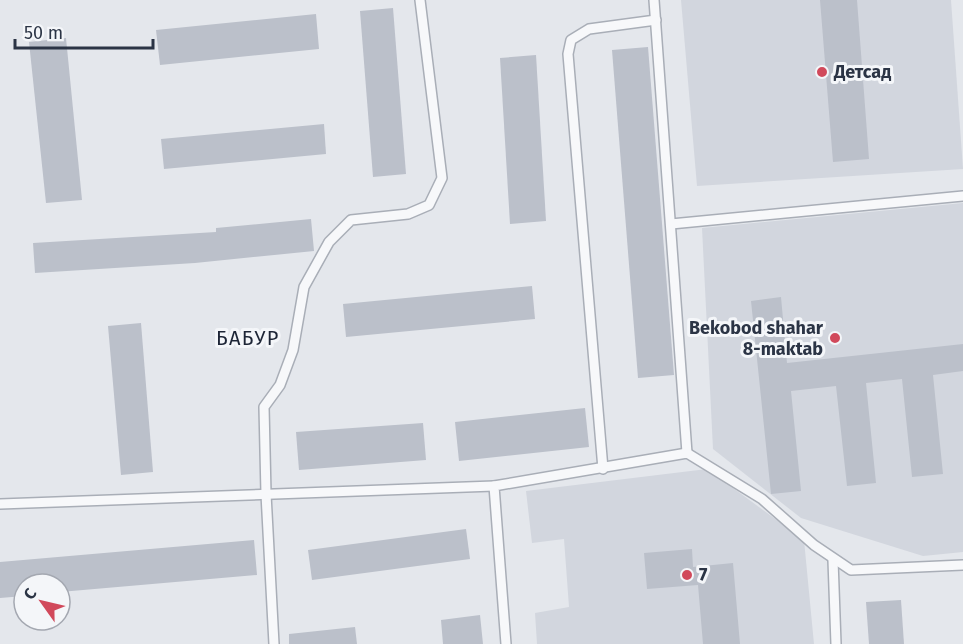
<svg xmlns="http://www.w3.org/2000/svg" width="963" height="644" font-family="'Fira Sans',sans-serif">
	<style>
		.built { fill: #d2d6de }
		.building { fill: #bbc0ca }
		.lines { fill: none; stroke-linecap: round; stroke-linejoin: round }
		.service-casing { stroke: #a9aeb7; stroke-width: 12 }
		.service { stroke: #f7f8fa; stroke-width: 9 }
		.poi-dot { fill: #d1495b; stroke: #f4f6f9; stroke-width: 2 }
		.labels { text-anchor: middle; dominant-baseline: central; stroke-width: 6; stroke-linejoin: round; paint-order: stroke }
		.poi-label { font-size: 18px; font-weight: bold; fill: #2b3445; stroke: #f4f6f9; text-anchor: start }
		.neighbourhood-label { font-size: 20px; letter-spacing: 1.5px; fill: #1d2536; stroke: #f4f6f9 }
	</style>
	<rect width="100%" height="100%" fill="#e4e7ec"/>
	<!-- built -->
	<g class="built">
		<polygon points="681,0 951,0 963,169 697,186"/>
		<polygon points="963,203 963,552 923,556 801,518 713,449 702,228"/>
		<polygon points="707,469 804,540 814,644 537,644 535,613 569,607 564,539 532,543 526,491"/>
	</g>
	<!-- building -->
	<g class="building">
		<polygon points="820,0 857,0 869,159 833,162"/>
		<polygon points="393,8 406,174 373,177 360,11"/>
		<polygon points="316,14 319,49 160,65 156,30"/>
		<polygon points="66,38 82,200 46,203 29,42"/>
		<polygon points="648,47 674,375 638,378 612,50"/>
		<polygon points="536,55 546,221 510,224 500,58"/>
		<polygon points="324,124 326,154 164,169 161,139"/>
		<polygon points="311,219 314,251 195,263 35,273 33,243 216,232 216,228"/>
		<polygon points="532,286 535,319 346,337 343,304"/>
		<polygon points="781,297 787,363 963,344 963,371 933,375 943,474 912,477 902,379 866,383 876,483 847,486 836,386 791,391 801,491 771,494 751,301"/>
		<polygon points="141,323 153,472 121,475 108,326"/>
		<polygon points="585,408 589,447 459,461 455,422"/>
		<polygon points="423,423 426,460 299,470 296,432"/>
		<polygon points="466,529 470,559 312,580 308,550"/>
		<polygon points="254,540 257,575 60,592 60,584 24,584 24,596 0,598 0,562"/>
		<polygon points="692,549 693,567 733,563 740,644 703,644 698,585 647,589 644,553"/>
		<polygon points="901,600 904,644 869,644 866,602"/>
		<polygon points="480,615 483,644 443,644 441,620"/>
		<polygon points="355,627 357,644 289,644 289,634"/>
	</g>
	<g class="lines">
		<!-- service casing -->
		<g class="service-casing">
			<g id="service">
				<polyline points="654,0 687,453"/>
				<polyline points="671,224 963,196"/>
				<polyline points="603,469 568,54 571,40 589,29 656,20"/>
				<polyline points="0,504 494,486"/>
				<polyline points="833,560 836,644"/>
				<polyline points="274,644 266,494 264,407 280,385 293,350 304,287 329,242 351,220 408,214 429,205 442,178 420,0"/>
				<polyline points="506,644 494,486 687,453 762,499 814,545 851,570 963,565"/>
			</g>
		</g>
		<!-- service -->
		<use href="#service" class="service"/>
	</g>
	<!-- markers -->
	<g class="poi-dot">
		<circle cx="822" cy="72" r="6"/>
		<circle cx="835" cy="338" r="6"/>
		<circle cx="687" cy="575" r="6"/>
	</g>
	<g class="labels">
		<!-- poi labels -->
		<g class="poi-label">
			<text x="834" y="72">Детсад</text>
			<text x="823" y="328" text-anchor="end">Bekobod shahar<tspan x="823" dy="21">8-maktab</tspan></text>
			<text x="699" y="575">7</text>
		</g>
		<!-- neighbourhood labels -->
		<g class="neighbourhood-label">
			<text x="248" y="338">БАБУР</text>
		</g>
	</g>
	<!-- north arrow -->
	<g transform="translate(42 602) rotate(304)"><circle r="28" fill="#f4f6f9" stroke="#a4a8b1" stroke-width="1.5"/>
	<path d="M0-4.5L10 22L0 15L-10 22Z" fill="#d1495b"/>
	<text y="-9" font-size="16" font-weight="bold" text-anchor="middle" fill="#2b3445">С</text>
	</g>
	<!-- scale -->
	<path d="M15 39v9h138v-9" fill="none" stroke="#2b3445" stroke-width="3"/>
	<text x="24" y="39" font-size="18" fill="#2b3445" stroke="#f4f6f9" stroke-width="4.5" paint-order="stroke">50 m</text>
</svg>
